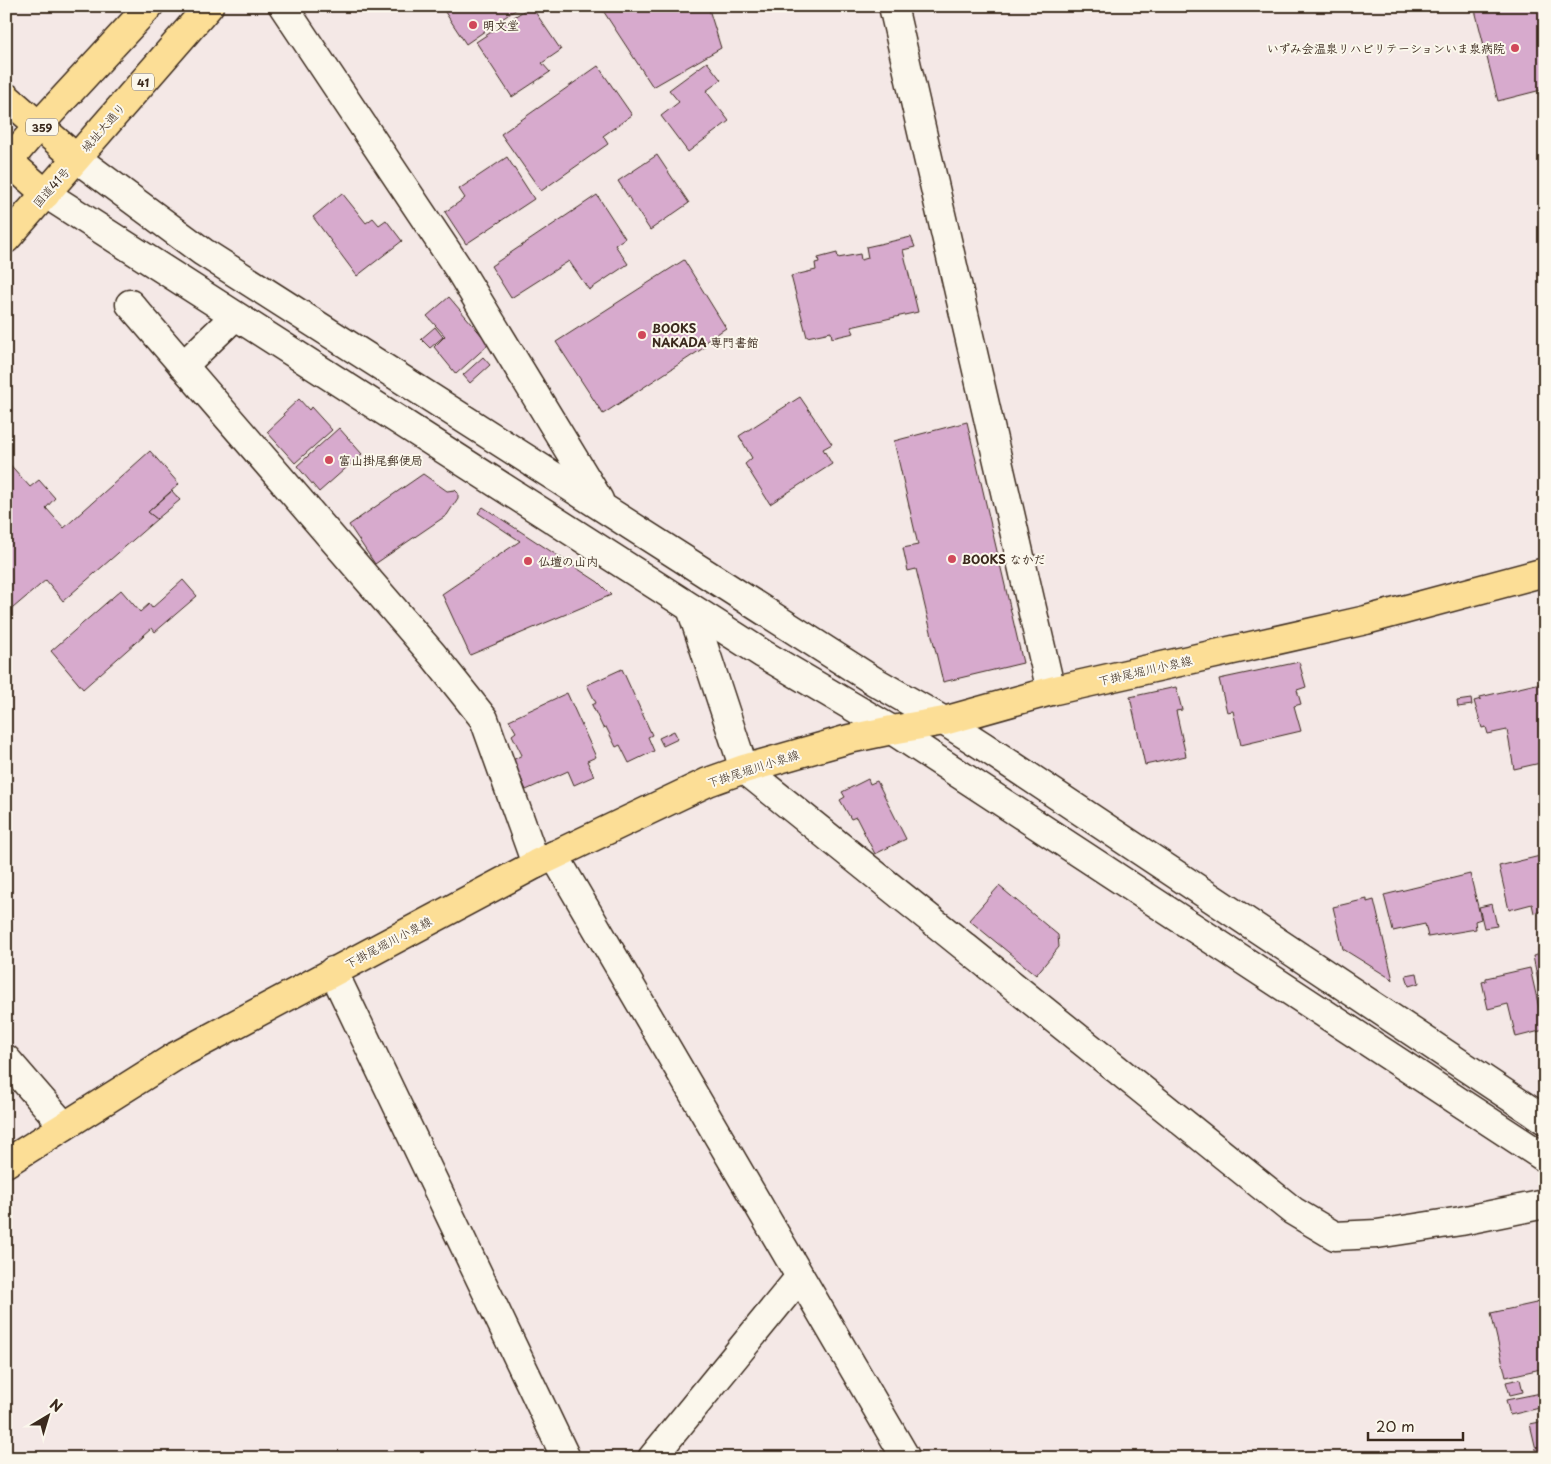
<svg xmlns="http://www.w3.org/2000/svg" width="1551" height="1464" font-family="'Playpen Sans','Klee One',sans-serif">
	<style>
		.building { fill: #d7aacd; stroke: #3b2a1e }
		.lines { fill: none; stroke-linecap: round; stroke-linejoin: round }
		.minor-casing { stroke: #3b2a1e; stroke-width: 31 }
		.major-casing { stroke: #3b2a1e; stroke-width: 31 }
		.highway-casing { stroke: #3b2a1e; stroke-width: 31 }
		.minor { stroke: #fbf7ec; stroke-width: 28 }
		.major { stroke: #fcde96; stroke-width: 28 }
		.highway { stroke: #fcde96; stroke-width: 28 }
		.poi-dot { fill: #d1495b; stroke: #fbf7ec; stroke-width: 2 }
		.labels { text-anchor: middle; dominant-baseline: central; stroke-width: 4; stroke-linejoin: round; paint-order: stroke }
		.shield { fill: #fbf7ec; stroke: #75685c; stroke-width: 1 }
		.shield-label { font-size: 11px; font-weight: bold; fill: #3b2a1e }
		.poi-label { font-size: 12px; font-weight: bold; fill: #3b2a1e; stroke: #fbf7ec; text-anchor: start }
		.street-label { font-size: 12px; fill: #3b2a1e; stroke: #fbf7ec }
	</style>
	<rect width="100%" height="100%" fill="#f4e8e6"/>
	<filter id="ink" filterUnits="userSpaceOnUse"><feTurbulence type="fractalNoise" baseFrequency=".02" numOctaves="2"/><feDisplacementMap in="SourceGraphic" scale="10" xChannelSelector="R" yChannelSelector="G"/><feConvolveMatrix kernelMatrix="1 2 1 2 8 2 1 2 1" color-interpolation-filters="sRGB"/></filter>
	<g filter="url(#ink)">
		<!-- building -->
		<g class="building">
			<polygon points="441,6 521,6 466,44"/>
			<polygon points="531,6 561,50 542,63 550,72 512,97 476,42"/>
			<polygon points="600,6 708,6 721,48 653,87"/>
			<polygon points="1474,6 1545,6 1545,89 1498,101"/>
			<polygon points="707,62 721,80 706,91 729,121 688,152 661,116 679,102 669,90"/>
			<polygon points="598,66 632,115 603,136 608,144 541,191 501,134"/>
			<polygon points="657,155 689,203 650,230 618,181"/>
			<polygon points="507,157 534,199 466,244 445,212 465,198 459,189"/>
			<polygon points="342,193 366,223 373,218 379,225 386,220 402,241 357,276 313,217"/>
			<polygon points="597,195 625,238 615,245 628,264 589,290 569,261 511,298 491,266"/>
			<polygon points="911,237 915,247 903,250 918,312 851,327 854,333 832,338 831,332 807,337 791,276 816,270 815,263 819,262 818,258 837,253 838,258 860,254 861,260 868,258 866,247"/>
			<polygon points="684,260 726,328 702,344 705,347 603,414 556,342"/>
			<polygon points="449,297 489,344 456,374 434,347 445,336 427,316"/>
			<polygon points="435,327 443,337 430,348 421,339"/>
			<polygon points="483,357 490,365 470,383 463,375"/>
			<polygon points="800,397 832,444 823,449 832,464 770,504 745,464 752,458 739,436"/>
			<polygon points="299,399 309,410 311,407 332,430 295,463 267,432 284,416 283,414"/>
			<polygon points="967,422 1023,663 943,682 916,569 908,571 903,548 918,545 894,441"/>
			<polygon points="339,428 362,454 319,492 297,466"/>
			<polygon points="150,451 179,484 148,512 157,519 63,601 46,580 13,608 6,601 6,460 30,487 39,480 55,498 46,508 64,528"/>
			<polygon points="423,474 447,491 455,490 458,493 458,498 447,515 375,564 349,525"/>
			<polygon points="172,491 180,500 157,519 148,512"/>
			<polygon points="483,507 598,582 611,595 470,655 442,594 520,541 478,513"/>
			<polygon points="183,580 197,596 155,632 152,628 83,689 51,651 121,590 140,612 149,604 152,608"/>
			<polygon points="1299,662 1306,687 1297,690 1301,704 1294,706 1301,731 1241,745 1233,711 1227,712 1219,679"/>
			<polygon points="622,669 652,735 648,737 654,751 629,763 620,745 616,747 606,727 603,728 592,705 596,703 587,685"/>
			<polygon points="1545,682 1545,762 1514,769 1507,730 1488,734 1486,727 1482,728 1474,701 1481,699 1480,697"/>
			<polygon points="1176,687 1182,710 1176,711 1186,756 1145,765 1130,697"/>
			<polygon points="567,693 596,757 587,761 594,776 574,785 568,771 526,790 513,760 522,755 512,735 516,732 509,720"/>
			<polygon points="1471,699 1472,705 1458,707 1457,701"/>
			<polygon points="674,731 678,739 663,746 659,738"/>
			<polygon points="868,779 870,784 877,781 906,839 875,854 856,817 851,819 840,800 845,797 842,792"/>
			<polygon points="1540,856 1543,867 1545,866 1545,910 1534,913 1532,904 1509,910 1499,866"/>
			<polygon points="1470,874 1481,919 1475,921 1476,929 1428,937 1425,924 1393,931 1384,895"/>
			<polygon points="999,886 1058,935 1059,947 1036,975 969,920"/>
			<polygon points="1367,899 1367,902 1374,900 1393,980 1343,949 1333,907"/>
			<polygon points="1492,904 1497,926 1484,928 1479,907"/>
			<polygon points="1545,953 1545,985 1539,986 1533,956"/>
			<polygon points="1530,968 1544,1030 1516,1037 1508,1004 1488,1009 1482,982 1486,981 1486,978"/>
			<polygon points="1417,973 1419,983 1409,986 1406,975"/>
			<polygon points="1545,1301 1545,1368 1506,1377 1491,1313"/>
			<polygon points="1520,1379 1523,1392 1510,1395 1506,1382"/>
			<polygon points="1541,1393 1544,1407 1510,1415 1506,1400"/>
			<polygon points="1545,1421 1545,1458 1538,1458 1530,1424"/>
		</g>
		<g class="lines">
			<!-- minor casing -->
			<g class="minor-casing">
				<g id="minor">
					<polyline points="283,6 460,271 599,500"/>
					<polyline points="893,6 1051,691"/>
					<polyline points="76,158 203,252 874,681 944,721 983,746 1545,1120"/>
					<polyline points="46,194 763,654 892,730 1545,1158"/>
					<polyline points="130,304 433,655 484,719 536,864"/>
					<polyline points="183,366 235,316"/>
					<polyline points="691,608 744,769 1293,1211 1335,1236 1377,1234 1461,1221 1545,1204"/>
					<polyline points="554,855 906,1458"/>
					<polyline points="333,971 566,1458"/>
					<polyline points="6,1059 64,1126"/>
					<polyline points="652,1458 799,1278"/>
				</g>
			</g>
			<!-- major casing -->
			<g class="major-casing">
				<polyline id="major" points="6,1163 176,1056 536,864 708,782 744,769 849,739 892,730 944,721 1051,691 1366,620 1545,572"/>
			</g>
			<!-- highway casing -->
			<g class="highway-casing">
				<g id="highway">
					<polyline points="6,97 76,158"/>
					<polyline points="6,159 46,194"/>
					<polyline points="6,164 39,125 149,6"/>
					<polyline points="6,239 209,6"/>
				</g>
			</g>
			<!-- minor -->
			<use href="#minor" class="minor"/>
			<!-- major -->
			<use href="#major" class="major"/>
			<!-- highway -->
			<use href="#highway" class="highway"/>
		</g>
	</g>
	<!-- markers -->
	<g class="poi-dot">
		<circle cx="473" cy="25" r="5"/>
		<circle cx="1515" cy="48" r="5"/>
		<circle cx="642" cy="335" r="5"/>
		<circle cx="329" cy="460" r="5"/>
		<circle cx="952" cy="559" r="5"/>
		<circle cx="528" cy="561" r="5"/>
	</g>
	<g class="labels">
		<!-- shield labels -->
		<g class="shield">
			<rect x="132" y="73.5" width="22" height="17" rx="4"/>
			<rect x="26" y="118.5" width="32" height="17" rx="4"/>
		</g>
		<g class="shield-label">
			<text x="143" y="82">41</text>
			<text x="42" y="127">359</text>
		</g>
		<!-- poi labels -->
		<g class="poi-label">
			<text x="483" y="25">明文堂</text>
			<text x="1505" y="48" text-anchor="end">いずみ会温泉リハビリテーションいま泉病院</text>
			<text x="652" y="328">BOOKS<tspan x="652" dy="14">NAKADA 専門書館</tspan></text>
			<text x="339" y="460">富山掛尾郵便局</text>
			<text x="962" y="559">BOOKS なかだ</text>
			<text x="538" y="561">仏壇の山内</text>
		</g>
		<!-- street labels -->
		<g class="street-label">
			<text transform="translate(103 127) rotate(-49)">城址大通り</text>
			<text transform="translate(51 187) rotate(-49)">国道41号</text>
			<text transform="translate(1145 670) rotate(-13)">下掛尾堀川小泉線</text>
			<text transform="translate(753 768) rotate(-18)">下掛尾堀川小泉線</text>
			<text transform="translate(388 942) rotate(-28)">下掛尾堀川小泉線</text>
		</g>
	</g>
	<!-- margin -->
	<rect width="1551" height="1464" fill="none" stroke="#fbf7ec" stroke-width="25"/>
	<rect x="12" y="12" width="1526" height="1439" fill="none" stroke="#3b2a1e" stroke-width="2" filter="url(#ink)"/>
	<!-- north arrow -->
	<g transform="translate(48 1416) rotate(38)" stroke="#fbf7ec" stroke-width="4" paint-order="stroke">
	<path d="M0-4L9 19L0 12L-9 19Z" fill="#3b2a1e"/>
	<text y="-8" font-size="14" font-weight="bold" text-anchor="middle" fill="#3b2a1e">N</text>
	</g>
	<!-- scale -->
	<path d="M1368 1432v8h95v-8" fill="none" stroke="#3b2a1e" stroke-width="2.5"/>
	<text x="1376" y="1432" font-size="15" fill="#3b2a1e" stroke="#fbf7ec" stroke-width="4" paint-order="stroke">20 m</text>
</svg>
